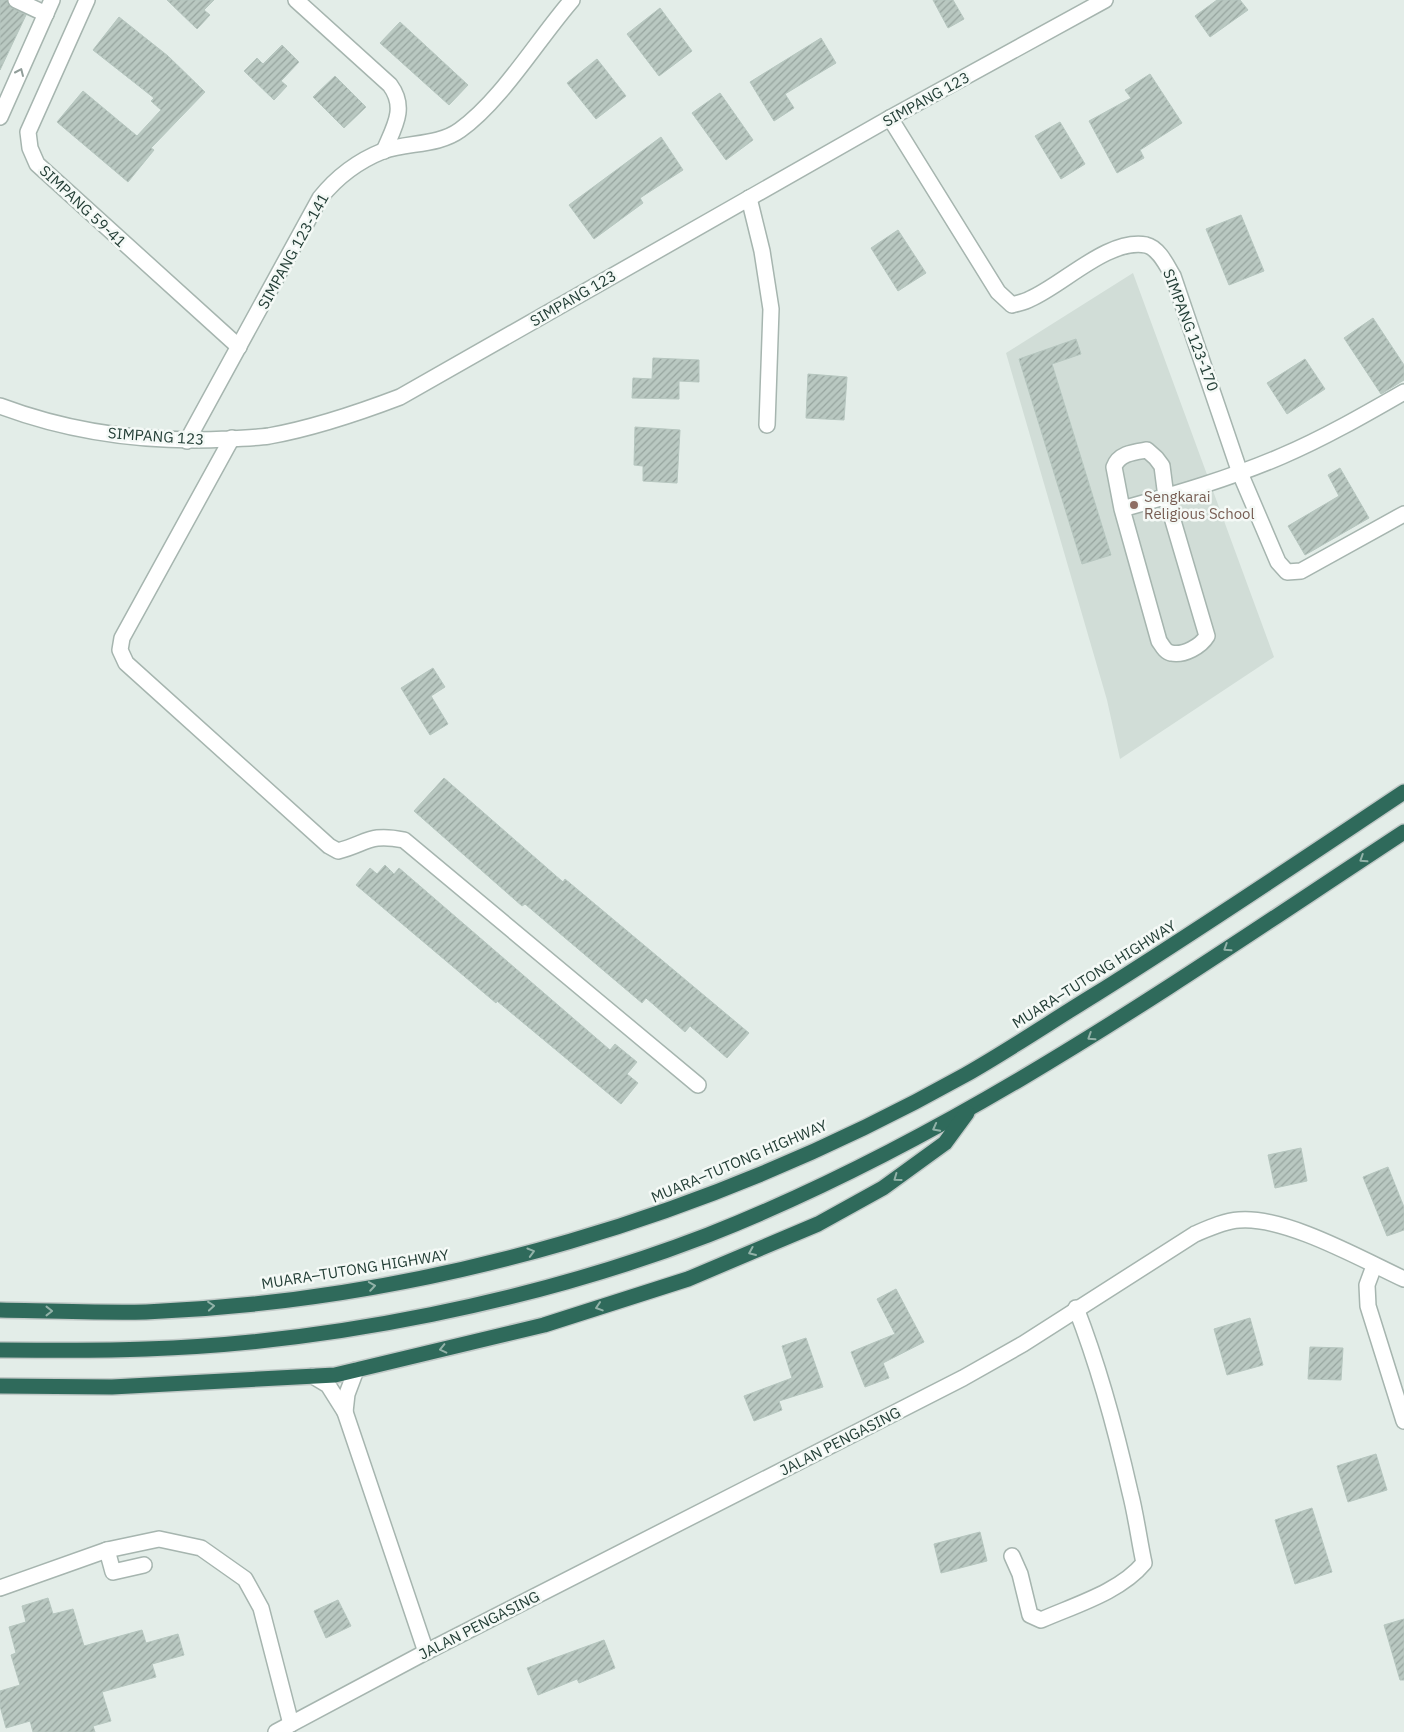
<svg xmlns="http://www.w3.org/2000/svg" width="1404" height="1732" font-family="'IBM Plex Sans',sans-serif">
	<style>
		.built { fill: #d1ddd7 }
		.building { fill: url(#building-hatch); stroke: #b6c6bf }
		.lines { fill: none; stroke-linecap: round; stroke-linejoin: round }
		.minor-casing { stroke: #a6b5af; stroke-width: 18 }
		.highway-casing { stroke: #c1c9c7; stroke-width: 18 }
		.minor { stroke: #fff; stroke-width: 15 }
		.highway { stroke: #2f6a5b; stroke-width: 15 }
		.oneway { stroke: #919e9a }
		.oneway2 { stroke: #92b2a8 }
		.education-dot { fill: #8d6e63; stroke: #f4f9f6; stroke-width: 2 }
		.labels { text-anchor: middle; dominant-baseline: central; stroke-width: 5; stroke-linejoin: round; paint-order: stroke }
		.street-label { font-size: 15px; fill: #233e36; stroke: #f4f9f6 }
		.education-label { font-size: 15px; fill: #785e54; stroke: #f4f9f6; text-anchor: start }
	</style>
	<defs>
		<pattern id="building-hatch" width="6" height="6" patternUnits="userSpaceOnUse" patternTransform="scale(1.25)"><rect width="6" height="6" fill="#b9c8c1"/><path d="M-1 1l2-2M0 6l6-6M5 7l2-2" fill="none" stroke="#96a49e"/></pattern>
	</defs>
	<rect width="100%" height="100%" fill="#e3ede8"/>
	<!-- built -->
	<polygon class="built" points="1133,273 1274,657 1120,759 1107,700 1006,353"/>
	<!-- building -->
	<g class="building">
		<polygon points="0,0 7,0 12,8 26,15 0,70"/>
		<polygon points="167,0 214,0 204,10 210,15 197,29"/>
		<polygon points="933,0 953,0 964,19 948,28"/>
		<polygon points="1217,0 1240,0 1248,10 1210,37 1195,16"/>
		<polygon points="660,8 692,51 659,76 627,34"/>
		<polygon points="119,17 168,56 205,92 151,148 154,150 128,182 57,122 83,91 137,136 161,110 151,101 154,98 93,50"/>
		<polygon points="400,22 468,85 449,105 380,43"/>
		<polygon points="821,38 836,63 785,94 794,108 774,121 750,82"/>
		<polygon points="282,45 299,62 281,81 287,86 274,100 244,71 257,58 263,64"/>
		<polygon points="597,59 626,96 596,119 567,83"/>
		<polygon points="1150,74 1182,123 1140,150 1144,158 1117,173 1089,121 1131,98 1125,90"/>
		<polygon points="335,76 366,107 344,128 313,97"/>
		<polygon points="720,93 753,140 726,160 692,113"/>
		<polygon points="1060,122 1085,164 1061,179 1035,136"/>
		<polygon points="661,137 683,170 640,198 643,203 594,239 569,205"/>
		<polygon points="1241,215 1264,271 1229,285 1206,229"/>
		<polygon points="898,230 926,273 898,291 871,248"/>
		<polygon points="1373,318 1404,365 1404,380 1381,394 1344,338"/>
		<polygon points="1076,339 1081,354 1052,364 1111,555 1082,564 1019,359"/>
		<polygon points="653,358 699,360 699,382 679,381 679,399 632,398 633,378 652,379"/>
		<polygon points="1305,359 1325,389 1287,414 1267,383"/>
		<polygon points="808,374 847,377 844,420 806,418"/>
		<polygon points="635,427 680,430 677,483 643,481 643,466 634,465"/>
		<polygon points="1340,468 1369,518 1305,555 1288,526 1339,496 1328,475"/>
		<polygon points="433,668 445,687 431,696 448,724 430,735 401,688"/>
		<polygon points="444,778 563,882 565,879 749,1033 727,1058 690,1026 685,1032 646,998 642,1003 525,904 522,906 414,811"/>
		<polygon points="385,865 394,874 399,868 610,1050 615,1044 637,1062 627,1074 638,1083 621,1104 497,1001 496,1003 356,885 370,868 377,874"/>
		<polygon points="1301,1148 1307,1181 1275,1188 1268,1155"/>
		<polygon points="1388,1167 1404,1207 1404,1230 1387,1236 1363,1177"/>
		<polygon points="896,1289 924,1342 883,1363 889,1378 865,1387 851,1352 895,1334 877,1299"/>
		<polygon points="1250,1318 1263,1365 1227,1375 1214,1329"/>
		<polygon points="806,1338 823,1387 779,1401 782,1410 754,1421 744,1396 792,1378 782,1346"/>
		<polygon points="1310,1347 1343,1348 1341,1380 1308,1379"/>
		<polygon points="1376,1454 1387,1490 1348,1502 1337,1466"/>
		<polygon points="1312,1508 1332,1572 1295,1584 1275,1520"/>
		<polygon points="980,1532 987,1561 941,1573 934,1544"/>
		<polygon points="48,1598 53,1614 73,1609 84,1646 142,1630 146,1643 178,1634 184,1655 152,1664 156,1677 102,1692 111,1721 93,1726 95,1732 33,1732 30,1721 6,1728 0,1706 0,1691 20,1685 11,1655 16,1653 9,1627 26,1622 22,1606"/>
		<polygon points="338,1600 351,1626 326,1638 314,1611"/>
		<polygon points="1404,1619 1404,1680 1400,1680 1384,1625"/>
		<polygon points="604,1640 615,1668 579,1683 577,1679 538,1695 527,1668"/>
	</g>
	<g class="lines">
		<!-- minor casing -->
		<g class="minor-casing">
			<g id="minor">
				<polyline points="16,0 46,14"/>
				<polyline points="87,0 28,132 30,148 37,164 239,347"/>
				<path d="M296 0 390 85C407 108 394 127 384 151"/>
				<polyline points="0,117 52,0"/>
				<path d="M890 118 998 292 1012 305C1018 303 1025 302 1030 299 1063 285 1108 238 1146 245 1159 248 1167 266 1173 276L1240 473 1278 562 1287 572 1301 571 1404 514"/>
				<polyline points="749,198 762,251 771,309 767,425"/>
				<path d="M0 406C72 433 151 443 228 439 241 438 256 438 269 436 314 428 358 413 400 397L890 118 1105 0"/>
				<path d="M232 438 122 638 120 650 126 663 329 846 338 851C368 843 369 833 404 840L698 1085"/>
				<path d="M187 441 320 198C336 178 358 161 383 151 408 142 438 146 460 130 501 101 538 39 572 0"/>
				<path d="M1122 509 1114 467C1119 453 1135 452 1147 450L1156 458 1162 466 1166 497 1207 636C1201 646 1184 656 1171 653 1165 652 1162 645 1159 641L1122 509C1176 494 1231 478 1282 456 1324 438 1364 415 1404 392"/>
				<polyline points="1374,1266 1367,1285 1368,1306 1404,1421"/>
				<polyline points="313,1376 328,1385 345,1412 426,1652"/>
				<polyline points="345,1412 347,1394 356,1370"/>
				<polyline points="107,1550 113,1572 144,1565"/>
				<path d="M1012 1556 1020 1574 1030 1615 1041 1620C1075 1605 1120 1592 1144 1563 1139 1540 1136 1515 1130 1492 1116 1430 1099 1367 1076 1308"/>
				<polyline points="0,1588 107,1550 159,1539 201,1548 245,1579 261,1608 291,1724"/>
				<path d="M276 1732 426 1652 963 1378 1023 1344 1195 1234C1209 1228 1224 1221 1239 1220 1285 1216 1361 1259 1404 1279"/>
			</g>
		</g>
		<!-- highway casing -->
		<g class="highway-casing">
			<g id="highway">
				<path d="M0 1310C48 1311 98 1313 146 1312 433 1300 715 1215 965 1075 1009 1050 1052 1021 1096 994 1200 929 1302 860 1404 792"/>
				<path d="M0 1350C49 1350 97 1351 146 1349 329 1343 537 1301 708 1235 959 1136 1180 979 1404 832"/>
				<polyline points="0,1386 112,1387 335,1375 544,1325 688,1279 818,1224 883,1188 945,1143 967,1113"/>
			</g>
		</g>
		<!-- minor -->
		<use href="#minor" class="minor"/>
		<!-- highway -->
		<use href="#highway" class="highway"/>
	</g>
	<!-- one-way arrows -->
	<defs><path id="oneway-chevron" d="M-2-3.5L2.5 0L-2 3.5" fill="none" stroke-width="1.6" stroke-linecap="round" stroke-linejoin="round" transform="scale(1.25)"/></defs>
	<use class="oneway" href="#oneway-chevron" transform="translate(20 72) rotate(-66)"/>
	<g class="oneway2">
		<use href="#oneway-chevron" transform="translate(1363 859) rotate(147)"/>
		<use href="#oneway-chevron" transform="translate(1227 948) rotate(147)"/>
		<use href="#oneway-chevron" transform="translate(1091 1037) rotate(147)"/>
		<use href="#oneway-chevron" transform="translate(936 1128) rotate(152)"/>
		<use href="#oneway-chevron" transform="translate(897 1178) rotate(144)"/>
		<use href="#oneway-chevron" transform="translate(531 1252) rotate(-16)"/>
		<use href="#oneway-chevron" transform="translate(752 1252) rotate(157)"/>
		<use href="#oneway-chevron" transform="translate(372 1286) rotate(-9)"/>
		<use href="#oneway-chevron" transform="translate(211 1306) rotate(-5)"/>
		<use href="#oneway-chevron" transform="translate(599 1307) rotate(162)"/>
		<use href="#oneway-chevron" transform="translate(49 1311)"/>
		<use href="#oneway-chevron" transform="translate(443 1349) rotate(167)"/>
	</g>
	<!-- markers -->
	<circle class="education-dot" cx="1134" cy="505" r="5"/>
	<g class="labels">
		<!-- street labels -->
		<g class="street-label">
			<text transform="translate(926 99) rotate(-29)">SIMPANG 123</text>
			<text transform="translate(83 206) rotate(43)">SIMPANG 59-41</text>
			<text transform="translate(293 251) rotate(-61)">SIMPANG 123-141</text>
			<text transform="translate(573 298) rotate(-30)">SIMPANG 123</text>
			<text transform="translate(1191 330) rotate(69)">SIMPANG 123-170</text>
			<text transform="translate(156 436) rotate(4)">SIMPANG 123</text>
			<text transform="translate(1094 974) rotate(-32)">MUARA–TUTONG HIGHWAY</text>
			<text transform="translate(739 1161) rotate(-23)">MUARA–TUTONG HIGHWAY</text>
			<text transform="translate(355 1269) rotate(-9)">MUARA–TUTONG HIGHWAY</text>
			<text transform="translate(840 1441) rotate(-27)">JALAN PENGASING</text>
			<text transform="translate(479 1625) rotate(-27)">JALAN PENGASING</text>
		</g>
		<!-- education labels -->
		<g class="education-label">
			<text x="1144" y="496">Sengkarai<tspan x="1144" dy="17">Religious School</tspan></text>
		</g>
	</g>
</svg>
